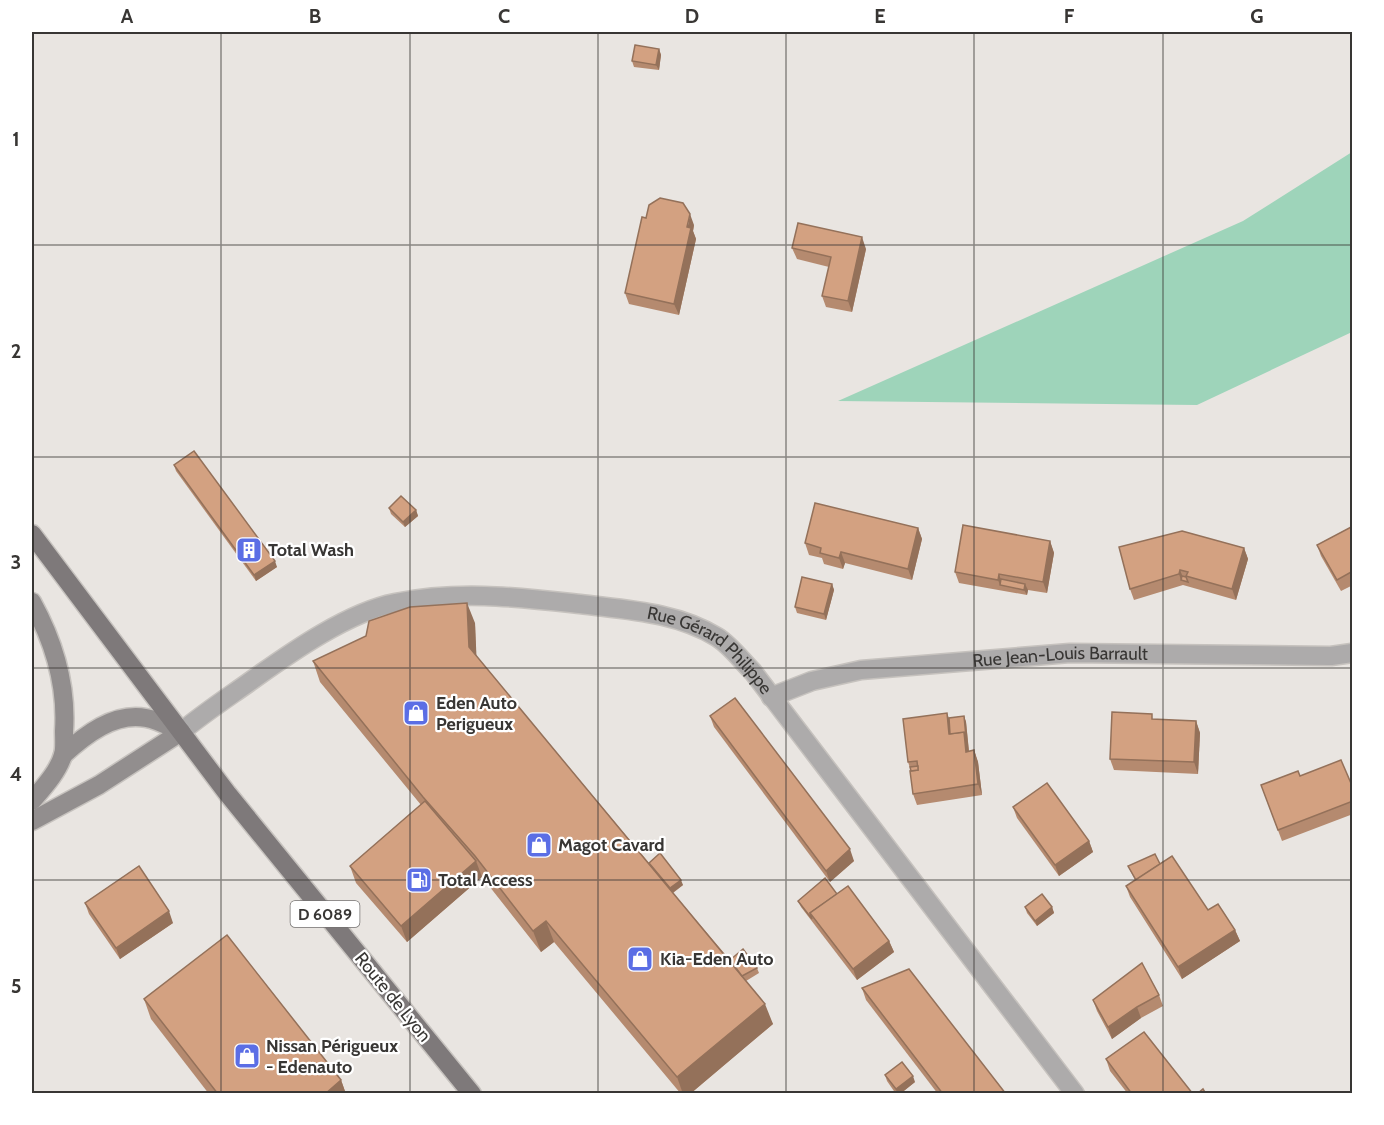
<svg xmlns="http://www.w3.org/2000/svg" width="1384" height="1125" font-family="Cabin,sans-serif">
	<style>
		.green { fill: #9ed4ba }
		.lines { fill: none; stroke-linecap: round; stroke-linejoin: round }
		.street-casing { stroke: #c6c2be; stroke-width: 21 }
		.secondary-casing { stroke: #c6c2be; stroke-width: 21 }
		.primary-casing { stroke: #c6c2be; stroke-width: 21 }
		.street { stroke: #adabab; stroke-width: 18 }
		.secondary { stroke: #928e8e; stroke-width: 18 }
		.primary { stroke: #7e797a; stroke-width: 18 }
		.wall { fill: #b58a6f }
		.shaded-wall { fill: #94715a }
		.building { fill: #d3a181; stroke: #94715a; stroke-width: 1.5 }
		.grid { fill: none; stroke: #383634; stroke-width: 1.5; stroke-opacity: 0.55 }
		.labels { text-anchor: middle; dominant-baseline: central; stroke-width: 4.5; stroke-linejoin: round; paint-order: stroke }
		.shield { fill: #fff; stroke: #747271; stroke-width: 1.5 }
		.shield-label { font-size: 16px; font-weight: bold; fill: #383634 }
		.poi-label { font-size: 18px; font-weight: bold; fill: #383634; stroke: #fff; text-anchor: start }
		.street-label { font-size: 18px; fill: #383634; stroke: #fff }
		.neatline { fill: none; stroke: #383634; stroke-width: 2 }
		.grid-label { font-size: 20px; text-anchor: middle; font-weight: bold; fill: #383634 }
	</style>
	<rect width="100%" height="100%" fill="#e9e5e1"/>
	<!-- green -->
	<polygon class="green" points="1352,152 1352,332 1197,405 838,401 1243,221"/>
	<g class="lines">
		<!-- street casing -->
		<g class="street-casing">
			<g id="street">
				<path id="s1" d="M771 697 812 681 861 670 1070 653 1331 656 1352 653"/>
				<path id="s2" d="M181 732C205 712 230 696 255 678 293 651 349 612 395 603 459 590 516 597 580 604 627 610 676 612 717 637 730 645 742 661 753 672L1075 1094"/>
			</g>
		</g>
		<!-- secondary casing -->
		<g class="secondary-casing">
			<g id="secondary">
				<path d="M32 602C54 642 67 686 64 731 64 739 65 748 63 755 58 772 43 788 32 801"/>
				<path d="M63 755C85 735 114 712 146 718 158 720 170 727 181 732"/>
				<polyline points="32,821 99,785 181,732"/>
			</g>
		</g>
		<!-- primary casing -->
		<g class="primary-casing">
			<polyline id="primary" points="32,534 227,793 472,1094"/>
		</g>
		<!-- street -->
		<use href="#street" class="street"/>
		<!-- secondary -->
		<use href="#secondary" class="secondary"/>
		<!-- primary -->
		<use href="#primary" class="primary"/>
	</g>
	<!-- wall -->
	<g class="wall">
		<polygon points="659,49 661,55 659,70 634,67 632,61"/>
		<polygon points="694,225 693,231 696,239 679,315 629,304 625,293"/>
		<polygon points="792,248 866,249 852,312 826,307 822,296 829,267 797,259"/>
		<polygon points="174,465 277,567 256,581 176,471"/>
		<polygon points="389,508 416,510 418,516 405,527 391,514"/>
		<polygon points="1353,526 1353,585 1341,591 1321,556 1317,545"/>
		<polygon points="918,528 922,539 912,580 845,563 843,569 824,564 822,558 809,555 805,543"/>
		<polygon points="1050,541 1054,553 1047,593 1028,590 1027,595 959,583 955,572"/>
		<polygon points="1244,548 1248,559 1236,600 1183,585 1134,600 1130,589"/>
		<polygon points="832,584 834,590 826,620 797,613 795,607"/>
		<polygon points="475,623 476,656 649,863 683,885 673,893 730,960 757,968 759,973 746,981 773,1024 690,1094 681,1094 554,942 541,952 482,877 407,942 356,883 350,866 421,805 320,682 313,661"/>
		<polygon points="710,716 854,861 830,882 714,727"/>
		<polygon points="964,716 966,722 969,751 974,750 978,762 982,795 917,805 913,794 911,771 908,762 949,718"/>
		<polygon points="1154,719 1196,721 1200,733 1198,774 1114,770 1110,759"/>
		<polygon points="1300,776 1353,788 1353,814 1282,841 1261,785"/>
		<polygon points="1013,807 1089,841 1093,852 1059,876 1017,818"/>
		<polygon points="1160,864 1208,910 1235,930 1240,941 1182,979 1130,897 1126,886 1135,880 1128,866"/>
		<polygon points="837,894 889,941 894,952 857,980 801,907 798,901"/>
		<polygon points="85,903 173,923 120,959 89,914"/>
		<polygon points="1025,907 1052,907 1054,913 1037,926 1027,913"/>
		<polygon points="862,988 1006,1094 938,1094 866,1000"/>
		<polygon points="1159,995 1163,1006 1141,1018 1112,1039 1097,1011 1093,1000"/>
		<polygon points="144,999 341,1080 346,1094 209,1094 151,1019"/>
		<polygon points="1106,1059 1193,1094 1128,1094 1110,1071"/>
		<polygon points="885,1075 915,1082 900,1094 896,1094 887,1081"/>
	</g>
	<!-- shaded-wall -->
	<g class="shaded-wall">
		<polygon points="659,49 661,55 659,70 656,65"/>
		<polygon points="690,214 694,225 693,231 696,239 679,315 674,304"/>
		<polygon points="862,237 866,249 852,312 848,301"/>
		<polygon points="416,510 418,516 405,527 403,522"/>
		<polygon points="918,528 922,539 912,580 908,569"/>
		<polygon points="1050,541 1054,553 1047,593 1043,582"/>
		<polygon points="1244,548 1248,559 1236,600 1232,589"/>
		<polygon points="841,552 845,563 843,569 839,558"/>
		<polygon points="275,561 277,567 256,581 254,575"/>
		<polygon points="1180,570 1184,580 1181,580 1179,574"/>
		<polygon points="999,574 1003,586 1000,585 998,580"/>
		<polygon points="832,584 834,590 826,620 824,614"/>
		<polygon points="1025,584 1028,590 1027,595 1024,590"/>
		<polygon points="467,603 475,623 477,668 469,647"/>
		<polygon points="947,713 951,724 952,739 949,734"/>
		<polygon points="964,716 966,722 970,763 966,752 964,732"/>
		<polygon points="1196,721 1200,733 1198,774 1194,762"/>
		<polygon points="974,750 978,762 982,795 978,784"/>
		<polygon points="1089,841 1093,852 1059,876 1055,865"/>
		<polygon points="850,849 854,861 830,882 826,871"/>
		<polygon points="476,861 482,877 407,942 401,926"/>
		<polygon points="681,880 683,885 667,897 665,891"/>
		<polygon points="1052,907 1054,913 1037,926 1035,921"/>
		<polygon points="169,911 173,923 120,959 116,948"/>
		<polygon points="546,921 554,942 541,952 533,931"/>
		<polygon points="1235,930 1240,941 1182,979 1178,967"/>
		<polygon points="889,941 894,952 857,980 853,969"/>
		<polygon points="765,1004 773,1024 690,1094 683,1094 677,1077"/>
		<polygon points="1137,1007 1141,1018 1112,1039 1108,1027"/>
		<polygon points="913,1076 915,1082 900,1094 897,1094 896,1089"/>
		<polygon points="341,1080 346,1094 325,1094"/>
	</g>
	<!-- building -->
	<g class="building">
		<polygon points="635,45 659,49 656,65 632,61"/>
		<polygon points="660,198 683,203 690,214 687,227 691,228 674,304 625,293 642,217 646,218 649,205"/>
		<polygon points="798,223 862,237 848,301 822,296 831,257 792,248"/>
		<polygon points="194,451 275,561 254,575 174,465"/>
		<polygon points="401,496 416,510 403,522 389,508"/>
		<polygon points="815,503 918,528 908,569 841,552 839,558 820,553 821,548 805,543"/>
		<polygon points="963,525 1050,541 1043,582 999,574 998,580 955,572"/>
		<polygon points="1353,526 1353,571 1337,580 1317,545"/>
		<polygon points="1182,531 1244,548 1232,589 1186,576 1188,572 1180,570 1179,574 1130,589 1119,547"/>
		<polygon points="1182,576 1186,577 1188,582 1181,580"/>
		<polygon points="802,577 832,584 824,614 795,607"/>
		<polygon points="1001,579 1025,584 1024,590 1000,585"/>
		<polygon points="467,603 469,647 765,1004 677,1077 546,921 533,931 475,856 423,797 313,661 366,636 369,621 410,607"/>
		<polygon points="735,698 850,849 826,871 710,716"/>
		<polygon points="1112,712 1152,714 1152,719 1196,721 1194,762 1110,759"/>
		<polygon points="947,713 949,734 964,732 966,752 974,750 978,784 913,794 910,771 918,770 917,761 908,762 903,719"/>
		<polygon points="964,716 966,737 964,732 950,734 949,718"/>
		<polygon points="1341,760 1353,788 1353,801 1278,830 1261,785 1298,771 1300,776"/>
		<polygon points="918,766 918,770 911,771 910,767"/>
		<polygon points="1047,783 1089,841 1055,865 1013,807"/>
		<polygon points="425,801 476,861 401,926 350,866"/>
		<polygon points="660,853 681,880 670,888 649,863"/>
		<polygon points="1155,854 1160,864 1136,880 1128,866"/>
		<polygon points="1172,856 1208,910 1218,904 1235,930 1178,967 1126,886"/>
		<polygon points="139,866 169,911 116,948 85,903"/>
		<polygon points="825,878 837,894 810,913 812,919 798,901"/>
		<polygon points="848,886 889,941 853,969 810,913"/>
		<polygon points="1042,894 1052,907 1035,921 1025,907"/>
		<polygon points="227,935 341,1080 325,1094 218,1094 144,999"/>
		<polygon points="743,949 757,968 742,976 730,960"/>
		<polygon points="1142,963 1159,995 1137,1007 1108,1027 1093,1000"/>
		<polygon points="909,969 1006,1094 943,1094 862,988"/>
		<polygon points="1144,1032 1193,1094 1132,1094 1106,1059"/>
		<polygon points="902,1062 913,1076 896,1089 885,1075"/>
		<polygon points="1203,1089 1206,1094 1197,1094"/>
	</g>
	<!-- grid -->
	<path class="grid" d="M221 32V1094M410 32V1094M598 32V1094M786 32V1094M974 32V1094M1163 32V1094M32 245H1352M32 457H1352M32 668H1352M32 880H1352"/>
	<!-- icons -->
	<defs>
		<g id="building-square" transform="scale(1.35)"><rect x="-9" y="-9" width="18" height="18" rx="4" fill="#5b6ee5" stroke="#fff"/><path d="M-4-6H4V6H1V3H-1V6H-4ZM-2.5-4.3h1.7v1.8h-1.7ZM.8-4.3h1.7v1.8H.8ZM-2.5-1h1.7V.8h-1.7ZM.8-1h1.7V.8H.8Z" fill="#fff"/></g>
		<g id="shop-square" transform="scale(1.35)"><rect x="-9" y="-9" width="18" height="18" rx="4" fill="#5b6ee5" stroke="#fff"/><path d="M-5-2.5h2.3a2.7 3.5 0 0 1 5.4 0H5L5.5 6h-11ZM-1.5-2.5h3a1.5 2.3 0 0 0-3 0Z" fill="#fff"/></g>
		<g id="fuel-square" transform="scale(1.35)"><rect x="-9" y="-9" width="18" height="18" rx="4" fill="#5b6ee5" stroke="#fff"/><path d="M-5.5-6h7V0h2V4h1.3V-2.5L3-4.5l.8-.8L6-3V5H2.5V1h-1V6h-7ZM-4.2-4.7v3.2H.2V-4.7Z" fill="#fff"/></g>
	</defs>
	<g fill-rule="evenodd">
		<use href="#building-square" x="249" y="550"/>
		<use href="#shop-square" x="416" y="713"/>
		<use href="#shop-square" x="539" y="845"/>
		<use href="#fuel-square" x="419" y="880"/>
		<use href="#shop-square" x="640" y="959"/>
		<use href="#shop-square" x="247" y="1056"/>
	</g>
	<g class="labels">
		<!-- shield labels -->
		<rect class="shield" x="290.5" y="901" width="69" height="26" rx="4.5"/>
		<g class="shield-label">
			<text x="325" y="914">D 6089</text>
		</g>
		<!-- poi labels -->
		<g class="poi-label">
			<text x="268" y="550">Total Wash</text>
			<text x="436" y="703">Eden Auto<tspan x="436" dy="21">Perigueux</tspan></text>
			<text x="558" y="845">Magot Cavard</text>
			<text x="438" y="880">Total Access</text>
			<text x="660" y="959">Kia-Eden Auto</text>
			<text x="266" y="1046">Nissan Périgueux<tspan x="266" dy="21">- Edenauto</tspan></text>
		</g>
		<!-- street labels -->
		<g class="street-label">
			<text stroke="none"><textPath href="#s2" startOffset="580">Rue Gérard Philippe</textPath></text>
			<text stroke="none"><textPath href="#s1" startOffset="294">Rue Jean-Louis Barrault</textPath></text>
			<text transform="translate(393 997) rotate(51)">Route de Lyon</text>
		</g>
	</g>
	<!-- border -->
	<rect width="1384" height="1125" fill="none" stroke="#ffffff" stroke-width="66"/>
	<rect x="33" y="33" width="1318" height="1059" class="neatline"/>
	<g class="grid-label">
		<text x="127" y="23">A</text>
		<text x="315" y="23">B</text>
		<text x="504" y="23">C</text>
		<text x="692" y="23">D</text>
		<text x="880" y="23">E</text>
		<text x="1069" y="23">F</text>
		<text x="1257" y="23">G</text>
		<text x="16" y="146">1</text>
		<text x="16" y="358">2</text>
		<text x="16" y="569">3</text>
		<text x="16" y="781">4</text>
		<text x="16" y="993">5</text>
	</g>
</svg>
